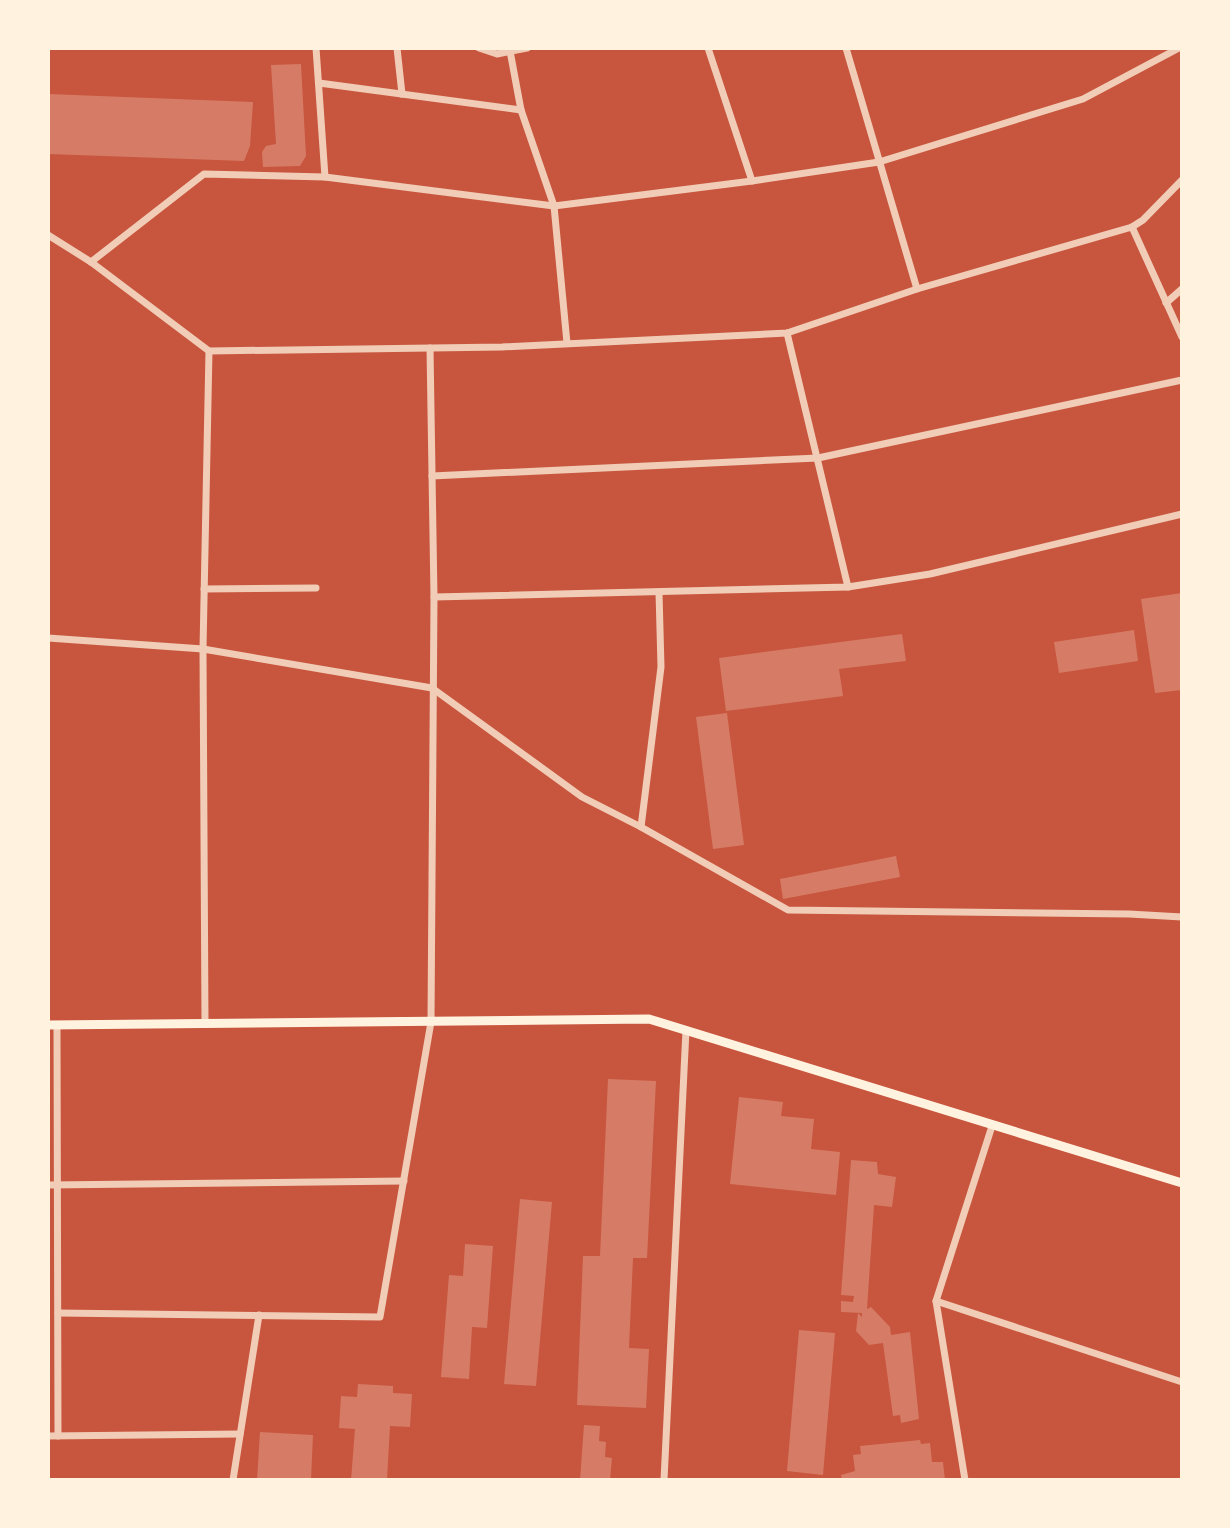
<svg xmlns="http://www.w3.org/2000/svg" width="1230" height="1528" font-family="Lato,sans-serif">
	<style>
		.building { fill: #d67c66 }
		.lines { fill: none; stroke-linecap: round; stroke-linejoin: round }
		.minor { stroke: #f1ccb7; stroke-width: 7 }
		.secondary { stroke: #fff3e0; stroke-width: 9 }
	</style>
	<rect width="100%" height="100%" fill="#c8553d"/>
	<!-- building -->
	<g class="building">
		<polygon points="301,64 306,156 300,166 263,167 262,152 266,146 276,144 271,65"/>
		<polygon points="48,94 253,102 250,146 244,161 48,154"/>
		<polygon points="1182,593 1182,690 1155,693 1141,599"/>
		<polygon points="1134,630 1138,661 1059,673 1054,642"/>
		<polygon points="902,634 906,661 839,669 843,696 726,711 719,658"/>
		<polygon points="727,713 744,845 713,849 696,717"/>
		<polygon points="896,856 900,877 783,899 780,879"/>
		<polygon points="608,1079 656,1081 647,1258 633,1258 629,1348 649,1349 646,1408 577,1405 583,1256 600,1256"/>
		<polygon points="739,1097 783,1102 781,1116 814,1119 811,1149 840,1152 836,1195 730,1184"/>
		<polygon points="851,1160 877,1162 878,1174 896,1177 892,1207 874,1205 867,1309 871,1307 890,1327 891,1335 910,1332 919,1419 901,1423 900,1415 893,1416 883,1343 869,1345 856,1331 858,1313 862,1317 862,1313 841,1312 841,1301 853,1302 854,1296 841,1295"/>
		<polygon points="520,1199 552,1202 536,1386 504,1384"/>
		<polygon points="465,1244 493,1246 487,1328 472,1327 469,1379 441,1377 449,1275 463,1276"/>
		<polygon points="799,1330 835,1333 823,1475 787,1471"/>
		<polygon points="358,1384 393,1386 393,1393 412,1394 410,1427 390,1426 387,1480 351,1480 355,1429 339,1428 341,1396 357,1397"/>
		<polygon points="584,1425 600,1426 599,1441 606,1442 605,1457 612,1458 610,1480 580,1480"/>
		<polygon points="260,1432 313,1435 311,1480 257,1480"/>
		<polygon points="920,1440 921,1444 930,1443 932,1462 943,1462 945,1480 842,1480 841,1475 855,1471 853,1455 861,1454 860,1446"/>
	</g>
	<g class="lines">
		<!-- minor -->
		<g class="minor">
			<polyline points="316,48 325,177"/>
			<polyline points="397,48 402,94"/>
			<polyline points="479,48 497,54 527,48"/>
			<polyline points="708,48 752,181"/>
			<polyline points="846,48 917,289"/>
			<polyline points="510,51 521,110 554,206 567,343"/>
			<polyline points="319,83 521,110"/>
			<polyline points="1132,227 1182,337"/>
			<polyline points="48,235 91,262 209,351 502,347 787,333 917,289 1132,227 1143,220 1182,180"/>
			<polyline points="91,262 204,174 325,177 554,206 752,181 879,162 1083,99 1179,48"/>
			<polyline points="1166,303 1182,289"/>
			<polyline points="787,333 848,587"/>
			<polyline points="432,476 818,458 1182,380"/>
			<polyline points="204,589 316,588"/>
			<polyline points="434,597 848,587 930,574 1182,514"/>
			<polyline points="48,638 203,649 432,688 582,797 641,827 788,910 1129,914 1182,917"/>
			<polyline points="641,827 661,667 659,592"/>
			<polyline points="205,1024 203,649 209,351"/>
			<polyline points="57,1025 58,1436"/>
			<polyline points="48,1185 404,1181"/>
			<polyline points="936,1301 1182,1382"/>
			<polyline points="58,1313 380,1317 431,1022 434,597 430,348"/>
			<polyline points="48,1436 240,1434"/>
			<polyline points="233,1480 259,1315"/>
			<polyline points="664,1480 686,1030"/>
			<polyline points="965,1480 936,1301 992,1126"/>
		</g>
		<!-- secondary -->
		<polyline class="secondary" points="48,1025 649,1019 1182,1183"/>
	</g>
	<!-- border -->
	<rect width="1230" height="1528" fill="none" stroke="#fff3e0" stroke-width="100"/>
</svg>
